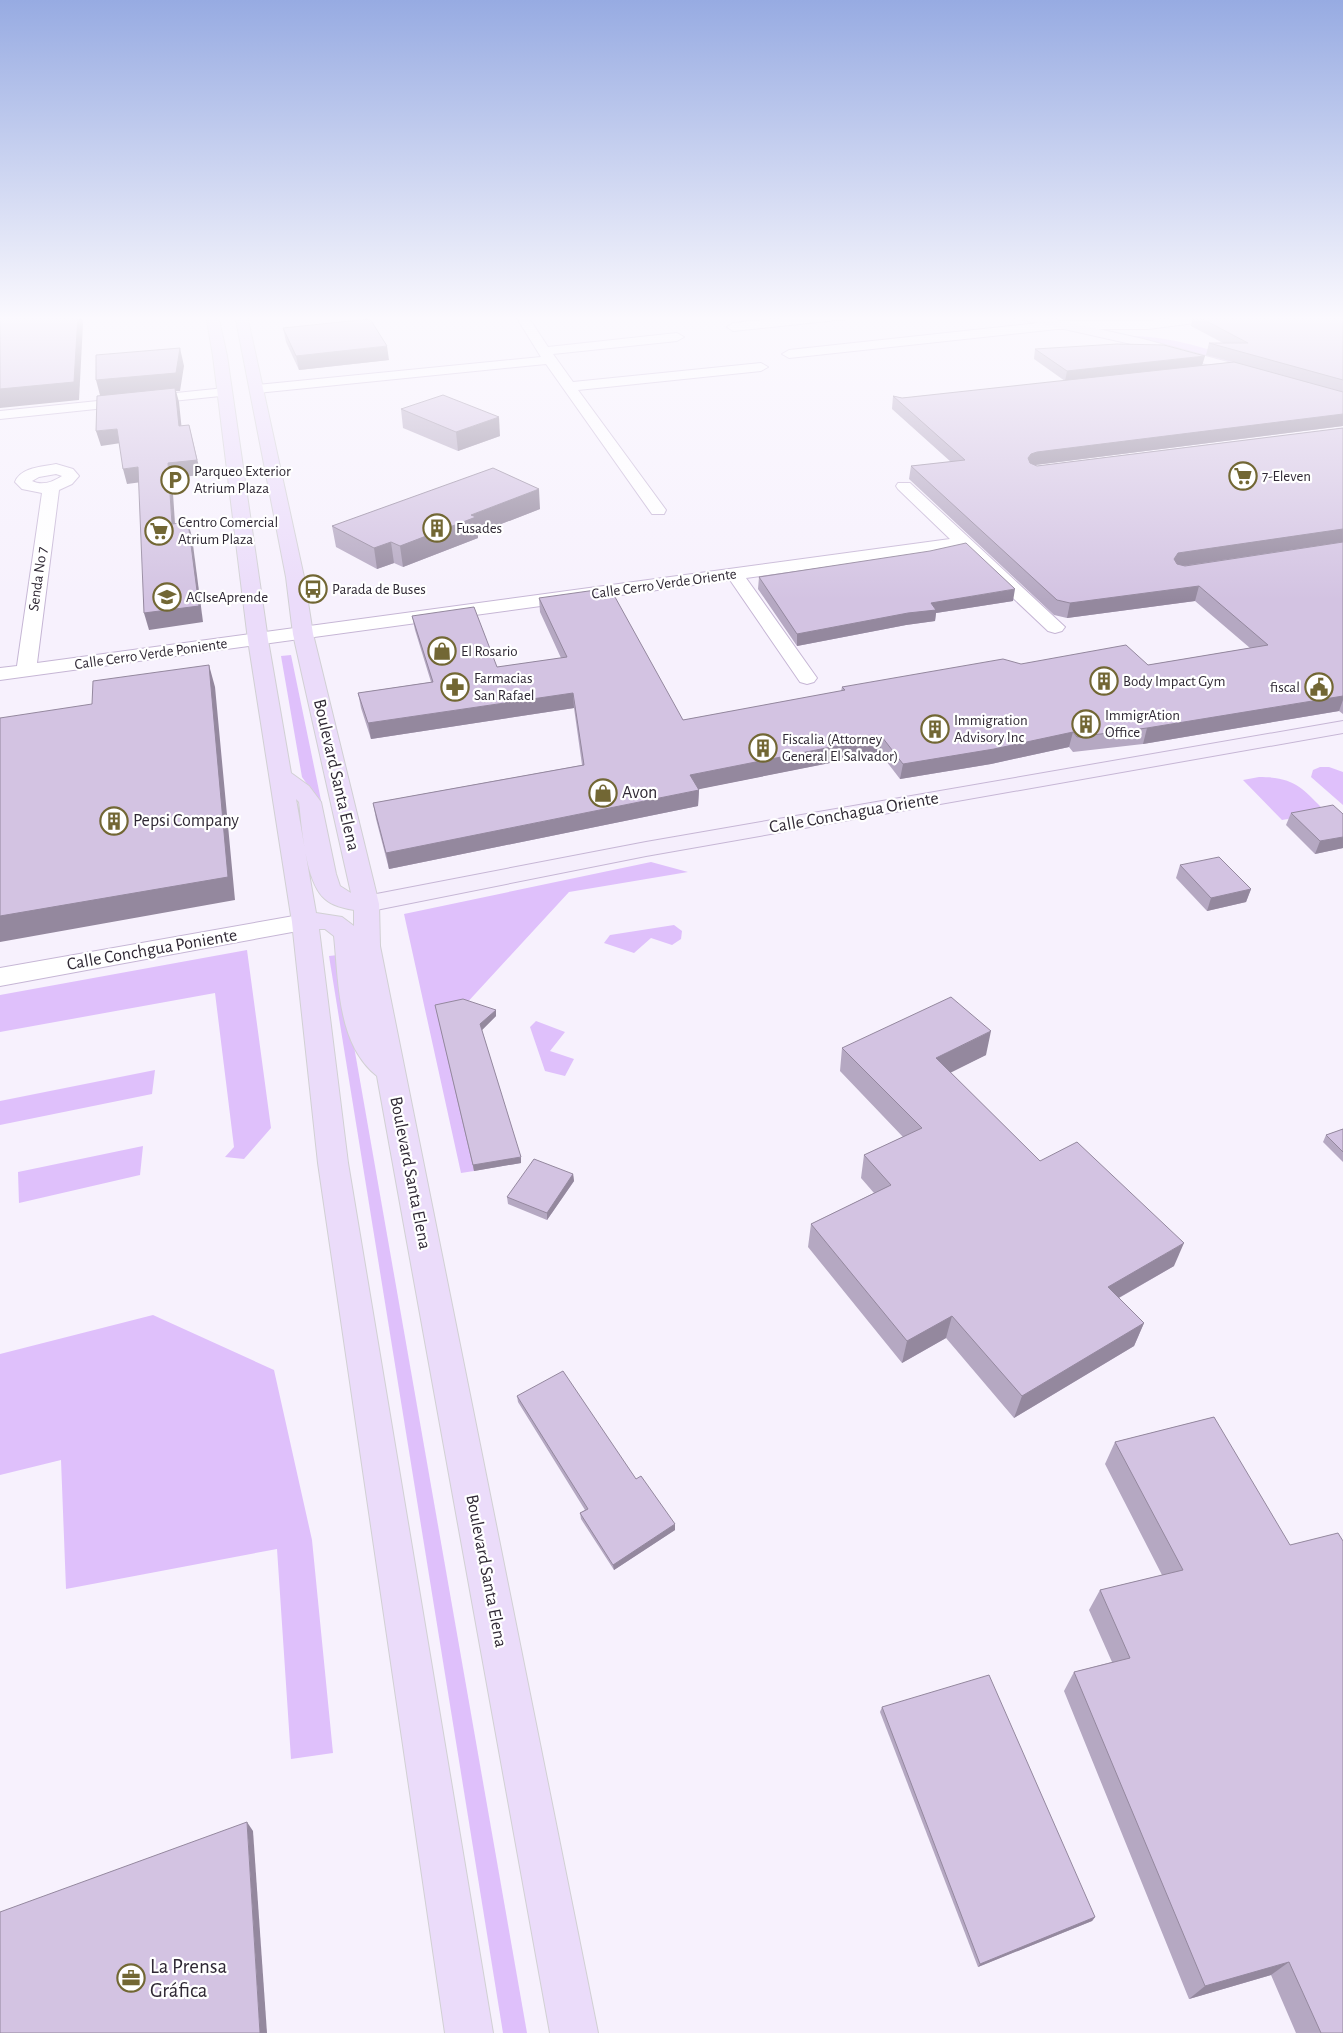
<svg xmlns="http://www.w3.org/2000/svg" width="1343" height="2033" font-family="'Alegreya Sans',sans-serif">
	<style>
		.green { fill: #dfc0fb }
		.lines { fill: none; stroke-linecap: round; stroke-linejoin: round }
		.street-casing { stroke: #c6b6d5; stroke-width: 2 }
		.secondary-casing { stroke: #c6b6d5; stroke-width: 2 }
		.primary-casing { stroke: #d1d0d3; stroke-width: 2 }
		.street { fill: #fff; fill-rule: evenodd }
		.secondary { fill: #f5eefc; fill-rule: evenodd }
		.primary { fill: #ebdcfa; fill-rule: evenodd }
		.wall { fill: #b5a8c2 }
		.shaded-wall { fill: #94889e }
		.building { fill: #d3c3e2; stroke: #94889e }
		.labels { text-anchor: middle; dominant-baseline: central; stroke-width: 4.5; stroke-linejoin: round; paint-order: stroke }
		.far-poi-label { font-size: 15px; fill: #302935; stroke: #fff; text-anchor: start }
		.far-street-label { font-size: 15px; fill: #302935; stroke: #fff }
		.street-label { font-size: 18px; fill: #302935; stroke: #fff }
		.poi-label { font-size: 18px; fill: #302935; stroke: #fff; text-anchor: start }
		.near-poi-label { font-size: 21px; fill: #302935; stroke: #fff; text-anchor: start }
	</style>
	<rect width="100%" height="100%" fill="#f7f1fd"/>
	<!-- green -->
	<g class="green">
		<path d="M1133 336C1198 337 1281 376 1343 398L1135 339Z"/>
		<polygon points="291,655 335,868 317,798 302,777 281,656"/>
		<polygon points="1320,767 1329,767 1343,772 1343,805 1311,777 1313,770"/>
		<path d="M1259 777C1295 777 1302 788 1326 812L1282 820 1243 780Z"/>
		<polygon points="651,862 688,872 569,892 464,1006 474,1171 461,1173 404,914"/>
		<polygon points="674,925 682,931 681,939 672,945 651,938 634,953 604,943 610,935"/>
		<polygon points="247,950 271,1128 244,1159 225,1157 234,1147 215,993 0,1032 0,995"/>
		<polygon points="338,955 527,2033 503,2033 329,956"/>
		<polygon points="536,1021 565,1032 550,1051 574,1059 565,1076 545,1071 530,1027"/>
		<polygon points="155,1070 152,1094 0,1125 0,1101"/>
		<polygon points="143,1146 140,1175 19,1203 18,1172"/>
		<polygon points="153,1315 274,1370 312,1540 333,1753 291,1759 277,1549 66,1589 61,1460 0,1475 0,1354"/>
	</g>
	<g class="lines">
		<!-- street casing -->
		<g class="street-casing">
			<g id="street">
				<polygon points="515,315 527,315 548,347 677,333 684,337 677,341 553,354 573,382 761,363 768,367 761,371 578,390 666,510 664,514 652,514 546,364 257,393 252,392 250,389 252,386 257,385 541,357"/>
				<polygon points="809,315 852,315 846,319 733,331 727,327 733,323"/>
				<polygon points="1195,315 1232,315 1226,319 1148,329 1057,329 789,358 782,354 789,350 1057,321 1148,321"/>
				<polygon points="225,388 230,389 232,392 230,395 0,419 0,411"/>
				<path d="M56 464 73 469 79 476 72 484 59 490 37 663 950 539 898 489 896 486 898 483H910L1065 627 1062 631 1055 633 1048 631 960 548 746 578 817 678 814 682 807 684 800 682 730 580 0 680V668L17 666 42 493 22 489 15 482C21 467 42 467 56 464ZM56 474 62 476C53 482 42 486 32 481L39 477Z"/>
				<polygon points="305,914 314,916 318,922 314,928 0,986 0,968"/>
			</g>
		</g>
		<!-- secondary casing -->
		<g class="secondary-casing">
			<g id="secondary">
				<polygon points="1013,315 1036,315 1143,339 1261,371 1263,374 1256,378 1140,346 1015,318"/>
				<polygon points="1343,721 1343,733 646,856 366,912 357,910 353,904 357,898 366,896 646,842"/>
			</g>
		</g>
		<!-- primary casing -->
		<g class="primary-casing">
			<path id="primary" d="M206 315H218L227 356 268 640 291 773 309 786 321 802 336 874 340 886 351 893 293 634 286 577 235 315H247L304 577 313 634 379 904 380 946 598 2033H550L377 1076C337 1044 339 983 334 936L325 929H319L348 1163 493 2033H445L318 1163 292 922 248 640 213 356ZM296 799 299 802C302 827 305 882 325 899 333 906 344 908 354 910V926L342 917 316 913Z"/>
		</g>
		<!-- street -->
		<use href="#street" class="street"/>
		<!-- secondary -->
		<use href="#secondary" class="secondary"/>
		<!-- primary -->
		<use href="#primary" class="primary"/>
	</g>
	<!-- wall -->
	<g class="wall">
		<polygon points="1193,315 1343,315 1343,426 1035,465 1037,466 1343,428 1343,714 1339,711 1143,744 1073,752 1069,747 991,764 900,779 880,753 698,789 699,790 698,806 389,869 376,819 373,803 582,765 574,708 371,739 361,708 358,693 431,682 415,630 412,616 497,667 561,658 540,612 539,598 683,720 841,691 842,687 1021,664 1148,665 1250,648 1195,601 1067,618 1054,615 909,479 911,466 951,462 892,409 893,396 902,398 1065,381 1034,359 1035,349 1202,365 1233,362 1206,355 1209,343 1223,343 1191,326"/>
		<polygon points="283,328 389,360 299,370 286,342"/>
		<polygon points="401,409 500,436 458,451 403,428"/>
		<polygon points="540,509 478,533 478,538 403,567 394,563 377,569 336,547 332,526"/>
		<polygon points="759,577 1013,601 936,613 935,621 906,625 797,646 758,589"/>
		<polygon points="1291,813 1343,814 1343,848 1315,854 1286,825"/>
		<polygon points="1180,865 1251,889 1246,902 1207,911 1176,878"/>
		<polygon points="435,1005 496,1010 496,1016 482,1030 521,1163 474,1171"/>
		<polygon points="842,1048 986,1055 950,1072 1040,1161 1174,1266 1119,1298 1144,1323 1134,1346 1014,1418 946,1338 902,1363 808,1247 811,1224 874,1193 861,1178 864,1155 903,1137 840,1071"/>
		<polygon points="1343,1129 1343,1162 1323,1142 1326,1135"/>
		<polygon points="573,1174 574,1181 547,1220 508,1204 507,1197"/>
		<polygon points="517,1396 636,1479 675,1530 614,1570 581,1519 580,1513 585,1510 518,1402"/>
		<polygon points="1214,1417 1343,2033 1296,2033 1271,1975 1189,1999 1064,1691 1074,1672 1112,1662 1089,1610 1100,1590 1162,1575 1105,1464 1115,1442"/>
		<polygon points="882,1707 1095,1917 1092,1921 978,1967 880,1712"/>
	</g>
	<!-- shaded-wall -->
	<g class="shaded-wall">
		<polygon points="78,315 81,315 83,324 79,400 0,408 0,389"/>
		<polygon points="387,346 389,360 299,370 296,356"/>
		<polygon points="180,348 184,366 180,391 176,391 179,402 183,441 101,399 96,380"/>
		<polygon points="1205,356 1202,366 1065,381 1067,371"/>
		<polygon points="1343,414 1343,426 1035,465 1028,467 1028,458 1031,454 1037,452"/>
		<polygon points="499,417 500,436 458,451 456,432"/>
		<polygon points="189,425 201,475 172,478 176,539 172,524 168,463"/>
		<polygon points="117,429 121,443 101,446 96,431"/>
		<polygon points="138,467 142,482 127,484 123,469"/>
		<polygon points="539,489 540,509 478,533 478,538 403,567 400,546 471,515"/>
		<polygon points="188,522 192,537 203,622 149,630 144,613"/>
		<polygon points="1343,529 1343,542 1175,567 1174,559 1178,553"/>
		<polygon points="391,542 394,563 377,569 374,548"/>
		<polygon points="1199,586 1195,601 1067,618 1070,603"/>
		<polygon points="1015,589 1013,601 936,613 935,621 906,625 797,646 797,634 908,613 931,603"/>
		<polygon points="209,665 215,687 235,900 0,942 0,916"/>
		<polygon points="573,693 574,708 371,739 368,723"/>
		<polygon points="1343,696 1343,700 1339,711 1143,744 1147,728"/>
		<polygon points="1073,732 1069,747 991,764 900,779 903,764"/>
		<polygon points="882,737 880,753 690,791 690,775"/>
		<polygon points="699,790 698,806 389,869 386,853"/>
		<polygon points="1343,837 1343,848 1315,854 1320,841"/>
		<polygon points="1251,889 1246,902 1207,911 1211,898"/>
		<polygon points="496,1010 496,1016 481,1031 480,1024"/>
		<polygon points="991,1031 986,1055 932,1082 936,1058"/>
		<polygon points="521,1157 521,1163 474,1171 473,1165"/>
		<polygon points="573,1174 574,1181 547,1220 547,1213"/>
		<polygon points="1184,1243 1174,1266 1099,1309 1108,1287"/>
		<polygon points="952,1316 946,1338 902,1363 907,1341"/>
		<polygon points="1144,1323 1134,1346 1014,1418 1022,1396"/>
		<polygon points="675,1524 675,1530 614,1570 613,1565"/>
		<polygon points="247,1822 253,1831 267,2033 260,2033"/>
		<polygon points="1095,1917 1092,1921 978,1967 980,1964"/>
		<polygon points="1289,1962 1271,1975 1189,1999 1205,1986"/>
	</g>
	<!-- building -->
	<g class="building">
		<polygon points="0,315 78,315 74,382 0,389"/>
		<polygon points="1195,315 1343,315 1343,380 1209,343 1248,343"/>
		<polygon points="370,319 387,346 296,356 283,328"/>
		<polygon points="1117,344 1164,345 1205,356 1067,371 1035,349"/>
		<polygon points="180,348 176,373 96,380 96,355"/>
		<polygon points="1234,362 1343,392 1343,414 1037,452 1031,454 1028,458 1030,463 1037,466 1343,428 1343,529 1178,553 1174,559 1177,564 1185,566 1343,542 1343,696 1147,728 1077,737 1073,732 994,749 903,764 882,737 690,775 699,790 386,853 373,803 584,765 573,693 368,723 358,693 433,682 412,616 474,607 497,667 567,657 539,598 610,588 683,720 845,690 842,687 1003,659 1021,664 1126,645 1148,665 1268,645 1199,586 1070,603 1057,600 911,466 965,460 893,396 902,398"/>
		<polygon points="175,388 179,426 189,425 197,460 168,463 172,524 188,522 199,606 144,613 138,467 123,469 117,429 96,431 97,396"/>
		<polygon points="443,395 499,417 456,432 401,409"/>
		<polygon points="493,468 539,489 471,515 476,517 400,546 391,542 374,548 332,526"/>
		<polygon points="966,543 1015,589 931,603 936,610 908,613 797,634 759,577 930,551"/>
		<polygon points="209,665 228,877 0,916 0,718 92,704 93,681"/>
		<polygon points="1333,805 1343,814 1343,837 1320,841 1291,813"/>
		<polygon points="1219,857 1251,889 1211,898 1180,865"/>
		<polygon points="951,997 991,1031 936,1058 1040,1161 1077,1142 1184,1243 1108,1287 1144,1323 1022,1396 952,1316 907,1341 811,1224 891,1185 864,1155 922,1128 842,1048"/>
		<polygon points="463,999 496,1010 480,1024 521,1157 473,1165 435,1005"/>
		<polygon points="1343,1129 1343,1152 1326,1135"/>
		<polygon points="534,1159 573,1174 547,1213 507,1197"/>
		<polygon points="563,1371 636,1479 641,1476 675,1524 613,1565 580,1513 588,1509 517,1396"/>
		<polygon points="1214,1417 1290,1545 1338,1533 1343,1541 1343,2033 1321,2033 1289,1962 1205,1986 1074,1672 1130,1658 1100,1590 1183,1570 1115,1442"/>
		<polygon points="989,1675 1095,1917 980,1964 882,1707"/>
		<polygon points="247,1822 260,2033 0,2033 0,1912"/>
	</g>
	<!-- sky -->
	<linearGradient id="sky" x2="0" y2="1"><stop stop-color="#97abe2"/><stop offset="0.53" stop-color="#fbf9fe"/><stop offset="1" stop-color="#fbf9fe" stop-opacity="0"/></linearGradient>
	<rect width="1343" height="600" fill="url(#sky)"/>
	<!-- icons -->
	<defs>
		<g id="supermarket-ring" transform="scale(1.4375)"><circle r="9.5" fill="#fff" stroke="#726734" stroke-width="1.5"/><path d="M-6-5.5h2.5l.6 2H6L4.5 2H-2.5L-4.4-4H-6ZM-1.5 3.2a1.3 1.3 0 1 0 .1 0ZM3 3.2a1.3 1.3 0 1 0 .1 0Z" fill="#726734"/></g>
		<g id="parking-ring" transform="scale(1.4375)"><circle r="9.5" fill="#fff" stroke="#726734" stroke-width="1.5"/><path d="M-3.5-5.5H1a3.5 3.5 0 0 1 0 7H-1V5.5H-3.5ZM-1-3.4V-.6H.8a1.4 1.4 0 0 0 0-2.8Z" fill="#726734"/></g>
		<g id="building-ring" transform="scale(1.4375)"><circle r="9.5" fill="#fff" stroke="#726734" stroke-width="1.5"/><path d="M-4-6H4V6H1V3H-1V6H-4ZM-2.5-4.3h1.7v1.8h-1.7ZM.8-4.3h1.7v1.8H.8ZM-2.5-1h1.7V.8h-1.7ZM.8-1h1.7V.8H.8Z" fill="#726734"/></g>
		<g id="bus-ring" transform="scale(1.4375)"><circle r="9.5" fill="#fff" stroke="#726734" stroke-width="1.5"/><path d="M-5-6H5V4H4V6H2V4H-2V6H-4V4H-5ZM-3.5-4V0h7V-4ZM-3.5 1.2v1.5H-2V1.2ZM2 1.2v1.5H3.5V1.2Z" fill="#726734"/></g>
		<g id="school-ring" transform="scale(1.4375)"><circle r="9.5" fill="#fff" stroke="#726734" stroke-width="1.5"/><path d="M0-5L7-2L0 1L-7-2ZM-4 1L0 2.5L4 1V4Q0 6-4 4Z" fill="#726734"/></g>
		<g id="shop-ring" transform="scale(1.4375)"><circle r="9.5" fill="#fff" stroke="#726734" stroke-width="1.5"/><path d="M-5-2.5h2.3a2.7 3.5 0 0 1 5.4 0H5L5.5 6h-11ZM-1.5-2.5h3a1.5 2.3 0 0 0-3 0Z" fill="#726734"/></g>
		<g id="pharmacy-ring" transform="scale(1.4375)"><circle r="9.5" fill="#fff" stroke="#726734" stroke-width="1.5"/><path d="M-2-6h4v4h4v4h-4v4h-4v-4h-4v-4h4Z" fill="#726734"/></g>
		<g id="civic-ring" transform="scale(1.4375)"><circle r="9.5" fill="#fff" stroke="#726734" stroke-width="1.5"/><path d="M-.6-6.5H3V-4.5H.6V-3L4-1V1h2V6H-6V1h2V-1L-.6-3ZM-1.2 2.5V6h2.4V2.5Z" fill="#726734"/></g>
		<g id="office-ring" transform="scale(1.4375)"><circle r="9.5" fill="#fff" stroke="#726734" stroke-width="1.5"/><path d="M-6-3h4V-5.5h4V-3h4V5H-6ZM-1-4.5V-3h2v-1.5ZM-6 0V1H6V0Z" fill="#726734"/></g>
	</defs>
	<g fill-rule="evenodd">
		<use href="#supermarket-ring" x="1243" y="476"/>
		<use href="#parking-ring" x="175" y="480"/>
		<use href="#building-ring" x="437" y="528"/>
		<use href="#supermarket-ring" x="159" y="531"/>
		<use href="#bus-ring" x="313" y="589"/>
		<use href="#school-ring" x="167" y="597"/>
		<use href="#shop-ring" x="442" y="651"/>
		<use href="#building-ring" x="1104" y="681"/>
		<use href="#pharmacy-ring" x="455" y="687"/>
		<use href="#civic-ring" x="1319" y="687"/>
		<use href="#building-ring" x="1086" y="724"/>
		<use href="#building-ring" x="935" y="729"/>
		<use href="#building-ring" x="763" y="748"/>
		<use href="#shop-ring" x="603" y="793"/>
		<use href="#building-ring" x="114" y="821"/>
		<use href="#office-ring" x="131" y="1978"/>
	</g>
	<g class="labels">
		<!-- far-poi labels -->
		<g class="far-poi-label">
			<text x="194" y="471">Parqueo Exterior<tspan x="194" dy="17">Atrium Plaza</tspan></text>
			<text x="1262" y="476">7-Eleven</text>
			<text x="178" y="522">Centro Comercial<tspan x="178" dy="17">Atrium Plaza</tspan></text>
			<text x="456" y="528">Fusades</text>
			<text x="332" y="589">Parada de Buses</text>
			<text x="186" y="597">ACIseAprende</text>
			<text x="461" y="651">El Rosario</text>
			<text x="474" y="678">Farmacias<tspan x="474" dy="17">San Rafael</tspan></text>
			<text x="1123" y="681">Body Impact Gym</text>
			<text x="1300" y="687" text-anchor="end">fiscal</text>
			<text x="1105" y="715">ImmigrAtion<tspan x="1105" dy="17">Office</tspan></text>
			<text x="954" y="720">Immigration<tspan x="954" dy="17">Advisory Inc</tspan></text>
			<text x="782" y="739">Fiscalia (Attorney<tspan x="782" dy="17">General El Salvador)</tspan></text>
		</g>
		<!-- far-street labels -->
		<g class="far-street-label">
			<text transform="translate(38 579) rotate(-82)">Senda No 7</text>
			<text transform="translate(664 584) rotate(-8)">Calle Cerro Verde Oriente</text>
			<text transform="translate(151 654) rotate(-8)">Calle Cerro Verde Poniente</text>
		</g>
		<!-- street labels -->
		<g class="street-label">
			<text transform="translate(336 775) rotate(77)">Boulevard Santa Elena</text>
			<text transform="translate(854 813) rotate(-10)">Calle Conchagua Oriente</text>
			<text transform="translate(152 950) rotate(-10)">Calle Conchgua Poniente</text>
			<text transform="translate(410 1173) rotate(79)">Boulevard Santa Elena</text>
			<text transform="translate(486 1571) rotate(79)">Boulevard Santa Elena</text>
		</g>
		<!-- poi labels -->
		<g class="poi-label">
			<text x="622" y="793">Avon</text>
			<text x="133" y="821">Pepsi Company</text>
		</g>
		<!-- near-poi labels -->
		<g class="near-poi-label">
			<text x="150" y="1966">La Prensa<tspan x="150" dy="24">Gráfica</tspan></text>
		</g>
	</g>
</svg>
